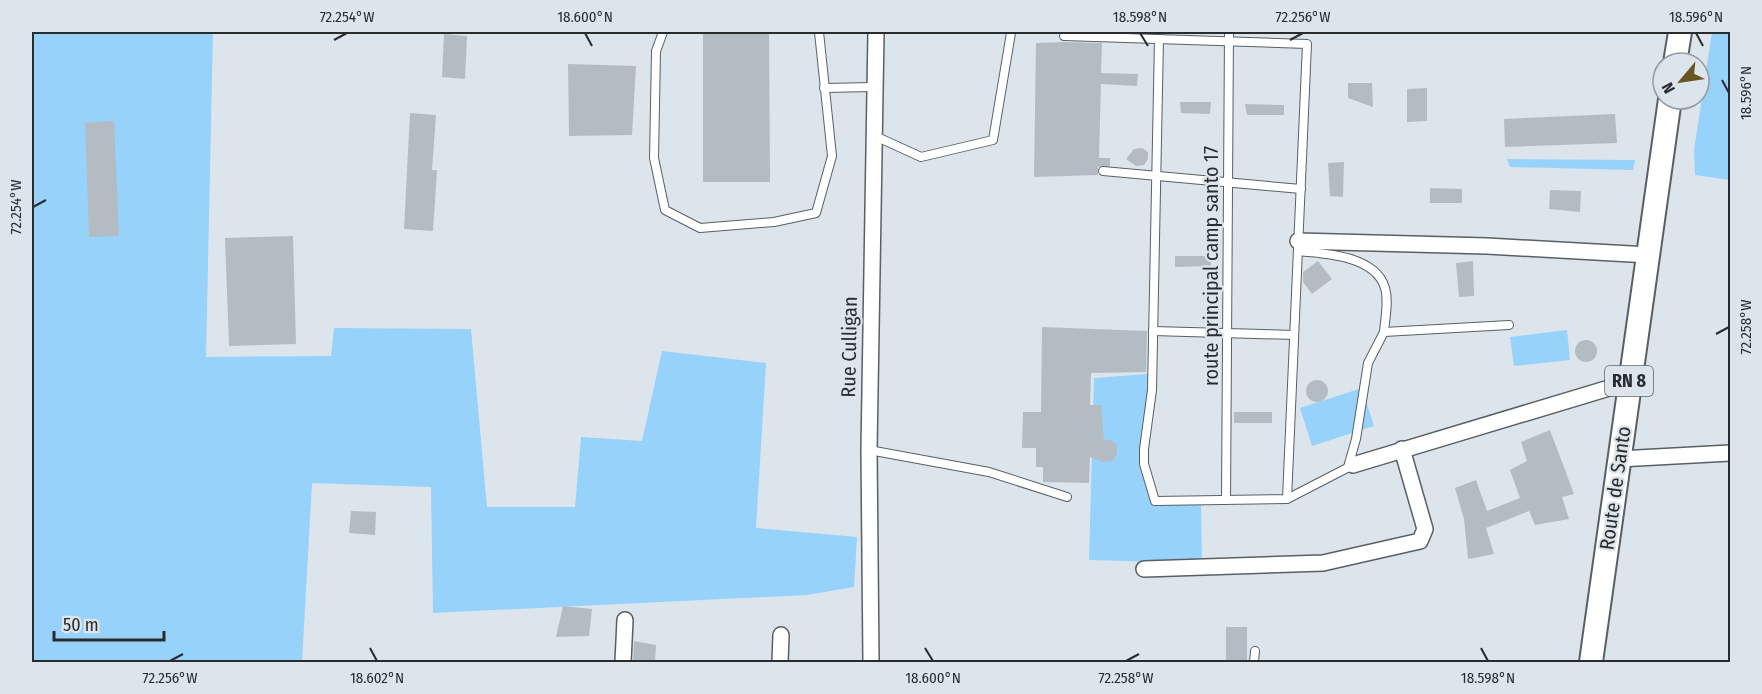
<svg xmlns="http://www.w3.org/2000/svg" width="1762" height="694" font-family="'Fira Sans Condensed',sans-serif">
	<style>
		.green { fill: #97d2fa }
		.building { fill: #b3bcc3 }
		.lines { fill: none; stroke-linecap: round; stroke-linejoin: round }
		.service-casing { stroke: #586066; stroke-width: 10 }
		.minor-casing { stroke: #586066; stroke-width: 18 }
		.primary-casing { stroke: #586066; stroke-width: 26 }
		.service { stroke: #fff; stroke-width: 8 }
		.minor { stroke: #fff; stroke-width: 15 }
		.primary { stroke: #fff; stroke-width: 22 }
		.ticks { fill: none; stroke: #282c2e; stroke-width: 2 }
		.labels { text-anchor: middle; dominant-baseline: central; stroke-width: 4.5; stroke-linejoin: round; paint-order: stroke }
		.shield { fill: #dce5ec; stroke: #5e6467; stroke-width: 1.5 }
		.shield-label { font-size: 18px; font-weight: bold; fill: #282c2e }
		.street-label { font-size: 20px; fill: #282c2e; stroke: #dce5ec }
		.neatline { fill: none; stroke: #282c2e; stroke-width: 2 }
		.ticks-label { font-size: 15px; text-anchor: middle; fill: #282c2e }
	</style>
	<rect width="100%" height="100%" fill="#dce5ec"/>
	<!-- green -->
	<g class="green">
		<polygon points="32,32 213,32 206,357 331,356 334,328 471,329 487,507 575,507 581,437 642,441 662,351 766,363 756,528 857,537 854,587 807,595 433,613 431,487 312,483 302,662 32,662"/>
		<polygon points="1712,32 1730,32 1730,180 1695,175 1694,150"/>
		<polygon points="1507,159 1635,160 1633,170 1510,167"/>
		<polygon points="1567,330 1570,360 1514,366 1510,337"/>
		<path d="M1148 374C1152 403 1140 433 1142 463 1143 476 1150 491 1153 504L1201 503 1202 563 1089 560 1094 378Z"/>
		<polygon points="1362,388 1374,426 1312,446 1300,408"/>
	</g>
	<!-- building -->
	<g class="building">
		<polygon points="703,32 769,32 770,182 703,182"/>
		<polygon points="444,34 467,36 465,79 442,77"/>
		<polygon points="1063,42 1102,43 1101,73 1138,74 1137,86 1101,84 1099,158 1110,158 1110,166 1098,167 1098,175 1034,177 1036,43"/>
		<polygon points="568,64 636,66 632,135 569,136"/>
		<polygon points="1348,83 1372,83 1373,107 1348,98"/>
		<polygon points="1427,88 1427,121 1407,122 1407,89"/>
		<polygon points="1180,102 1211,102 1210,114 1181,113"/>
		<polygon points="1245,104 1284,105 1284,115 1247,115"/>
		<polygon points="410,113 436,115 432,170 437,170 433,231 404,229"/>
		<polygon points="1615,114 1617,143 1505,147 1504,119"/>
		<polygon points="114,121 119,236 89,237 85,123"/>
		<polygon points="1142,148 1148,152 1148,159 1144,165 1136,166 1126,159 1134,149"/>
		<polygon points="1344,162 1343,197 1330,196 1328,163"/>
		<polygon points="1430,188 1462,189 1462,203 1430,203"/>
		<polygon points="1550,190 1581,191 1580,212 1549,209"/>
		<polygon points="293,236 296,344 229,346 225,238"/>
		<polygon points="1175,256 1211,256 1211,266 1175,267"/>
		<polygon points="1318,261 1332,279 1312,294 1303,282 1303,272"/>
		<polygon points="1473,261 1474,296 1459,297 1456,263"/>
		<polygon points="1042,327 1147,331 1146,372 1091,373 1090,405 1101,405 1104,440 1110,440 1117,445 1117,454 1112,461 1103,462 1090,457 1089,483 1043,482 1043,467 1036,467 1036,448 1022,448 1023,412 1041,412"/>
		<circle cx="1586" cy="351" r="11"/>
		<circle cx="1317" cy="391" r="11"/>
		<rect x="1234" y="412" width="38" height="11"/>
		<polygon points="1550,430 1574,494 1562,497 1569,519 1535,525 1529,511 1486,528 1494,554 1468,559 1464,519 1455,488 1476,480 1487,511 1520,498 1510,470 1527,461 1521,442"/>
		<polygon points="351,511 376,512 375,535 349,533"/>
		<polygon points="563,606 592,609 589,636 556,637"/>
		<rect x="1226" y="627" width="21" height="36"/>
		<polygon points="634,641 656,645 655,663 633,663"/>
	</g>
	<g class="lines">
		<!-- service casing -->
		<g class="service-casing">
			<g id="service">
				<polyline points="663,32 656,51 654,158 665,210 700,228 774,222 816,213 832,156 819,32"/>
				<polyline points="1064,36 1307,44 1287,499"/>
				<polyline points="1159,39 1152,390 1144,449 1144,464 1155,501 1287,499 1353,465"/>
				<polyline points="824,88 873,87"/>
				<polyline points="875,136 921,157 993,140 1011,33"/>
				<polyline points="1103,171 1301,189"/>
				<path d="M1298 251C1325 253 1376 256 1385 288 1389 301 1385 319 1384 332"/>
				<polyline points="1153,331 1294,335"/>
				<polyline points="869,450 989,472 1067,497"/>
				<polyline points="1348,467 1356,439 1368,363 1384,332 1509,325"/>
				<polyline points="1226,500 1229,32"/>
				<polyline points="1254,662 1255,651"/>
			</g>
		</g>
		<!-- minor casing -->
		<g class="minor-casing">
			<g id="minor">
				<polyline points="1298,241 1487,246 1649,255"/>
				<polyline points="1619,459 1730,453"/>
				<polyline points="1353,465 1629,382"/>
				<polyline points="1144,569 1323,563 1420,541 1425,529 1402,449"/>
				<polyline points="623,662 625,620"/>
				<polyline points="780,662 781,635"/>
				<polyline points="871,662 869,450 876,32"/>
			</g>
		</g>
		<!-- primary casing -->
		<g class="primary-casing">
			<g id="primary">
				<polyline points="1675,63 1680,32"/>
				<polyline points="1591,662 1670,99"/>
			</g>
		</g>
		<!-- service -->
		<use href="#service" class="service"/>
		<!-- minor -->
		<use href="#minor" class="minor"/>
		<!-- primary -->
		<use href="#primary" class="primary"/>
	</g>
	<!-- ticks -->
	<path class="ticks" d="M585 33 592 46M1140 33 1148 46M1696 33 1703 46M334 40 347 33M1290 40 1303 33M1722 80 1729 93M33 207 46 200M1716 334 1729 327M370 648 377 661M925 648 933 661M1481 648 1488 661M170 661 183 654M1126 661 1139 654"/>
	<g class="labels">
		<!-- shield labels -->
		<rect class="shield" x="1605" y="366" width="48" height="30" rx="4.5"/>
		<g class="shield-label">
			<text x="1629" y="381">RN 8</text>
		</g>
		<!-- street labels -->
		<g class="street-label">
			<text transform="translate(1211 266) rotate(-90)">route principal camp santo 17</text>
			<text transform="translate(849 347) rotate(-89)">Rue Culligan</text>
			<text transform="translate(1615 488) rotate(-82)">Route de Santo</text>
		</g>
	</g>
	<!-- border -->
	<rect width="1762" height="694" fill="none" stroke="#dce5ec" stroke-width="66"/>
	<!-- north arrow -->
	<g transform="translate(1681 81) rotate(241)"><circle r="28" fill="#dce5ec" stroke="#949ba0" stroke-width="1.5"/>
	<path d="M0-4.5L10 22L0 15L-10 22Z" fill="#685523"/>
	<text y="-9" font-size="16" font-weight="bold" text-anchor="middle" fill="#282c2e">N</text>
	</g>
	<!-- scale -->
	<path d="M54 631v9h110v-9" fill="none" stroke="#282c2e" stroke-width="3"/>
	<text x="63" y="631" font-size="18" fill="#282c2e" stroke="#dce5ec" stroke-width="4.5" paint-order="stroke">50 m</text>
	<rect x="33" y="33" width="1696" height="628" class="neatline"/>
	<g class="ticks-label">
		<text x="347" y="22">72.254°W</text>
		<text x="585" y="22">18.600°N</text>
		<text x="1140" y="22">18.598°N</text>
		<text x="1303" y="22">72.256°W</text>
		<text x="1696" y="22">18.596°N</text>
		<text transform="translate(1746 93) rotate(-90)" y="5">18.596°N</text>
		<text transform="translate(16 207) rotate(-90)" y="5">72.254°W</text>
		<text transform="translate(1746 327) rotate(-90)" y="5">72.258°W</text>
		<text x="170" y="683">72.256°W</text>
		<text x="377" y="683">18.602°N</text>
		<text x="933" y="683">18.600°N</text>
		<text x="1126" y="683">72.258°W</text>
		<text x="1488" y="683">18.598°N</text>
	</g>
</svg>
